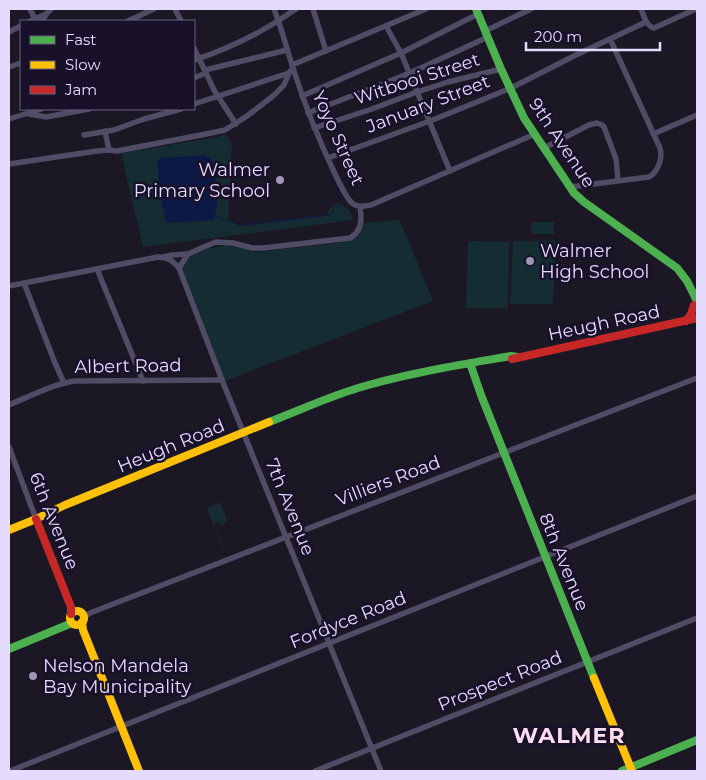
<svg xmlns="http://www.w3.org/2000/svg" width="706" height="780" font-family="Montserrat,sans-serif">
	<style>
		.green { fill: #152d32 }
		.water { fill: #0d1945 }
		.lines { fill: none; stroke-linecap: round; stroke-linejoin: round }
		.stream { stroke: #0d1945; stroke-width: 1 }
		.street { stroke: #514c65; stroke-width: 5.5 }
		.fast { stroke: #4caf50; stroke-width: 8 }
		.slow { stroke: #ffc107; stroke-width: 8 }
		.jam { stroke: #c62828; stroke-width: 8 }
		.poi-dot { fill: #9e96b2; stroke: #19112a; stroke-width: 2 }
		.labels { text-anchor: middle; dominant-baseline: central; stroke-width: 5; stroke-linejoin: round; paint-order: stroke }
		.street-label { font-size: 18px; fill: #e4dbfe; stroke: #19112a }
		.poi-label { font-size: 18px; fill: #e4dbfe; stroke: #19112a; text-anchor: start }
		.district-label { font-size: 22px; font-weight: bold; letter-spacing: 1px; fill: #fedded; stroke: #19112a }
	</style>
	<rect width="100%" height="100%" fill="#1b1724"/>
	<!-- green -->
	<g class="green">
		<polygon points="226,134 232,145 228,220 241,226 327,215 329,209 339,203 350,211 353,220 143,247 121,153 218,137"/>
		<polygon points="399,220 401,223 433,301 225,381 183,272 183,265 186,259 194,254 208,248 229,245 256,252 336,243 354,240 360,233 364,223"/>
		<rect x="531" y="222" width="23" height="12"/>
		<polygon points="468,241 509,242 508,308 466,308"/>
		<polygon points="513,241 556,241 553,304 510,304"/>
		<polygon points="220,502 227,521 224,523 222,521 224,524 222,526 220,521 214,524 224,550 223,550 207,508"/>
	</g>
	<!-- water -->
	<path class="water" d="M205 155 213 161C216 179 220 201 214 219L203 221 166 223 160 193 157 161 160 158Z"/>
	<g class="lines">
		<!-- stream -->
		<polyline class="stream" points="215,216 241,225 330,215 333,212 334,208 342,203 342,200 334,182 335,179"/>
		<!-- street -->
		<g class="street">
			<polyline points="30,9 35,19"/>
			<polyline points="175,9 181,21"/>
			<path d="M274 9C282 29 287 50 294 71 305 106 319 140 335 174 339 182 346 198 352 203 358 208 364 206 371 205L535 134"/>
			<polyline points="313,9 326,51"/>
			<path d="M641 9C644 16 646 26 654 28L696 9"/>
			<polyline points="30,21 46,14"/>
			<polyline points="43,21 46,14 51,9"/>
			<polyline points="128,21 154,9"/>
			<polyline points="386,26 401,53 450,171"/>
			<polyline points="485,31 531,9"/>
			<polyline points="9,32 21,26"/>
			<polyline points="194,48 214,90 236,124"/>
			<path d="M194 60C229 49 266 30 296 9"/>
			<polyline points="292,65 426,9"/>
			<polyline points="9,67 21,63"/>
			<polyline points="205,70 287,50"/>
			<polyline points="194,78 206,73"/>
			<polyline points="302,96 401,53 478,14"/>
			<polyline points="194,104 289,73 290,71"/>
			<polyline points="308,113 410,73 488,37"/>
			<polyline points="29,114 46,117 89,109"/>
			<polyline points="9,119 41,109"/>
			<polyline points="314,128 372,109 417,92 448,82 501,69"/>
			<polyline points="105,131 109,150"/>
			<polyline points="653,134 697,115"/>
			<polyline points="84,135 114,130 144,119 181,109"/>
			<polyline points="544,148 589,125 597,123 602,125 604,127 616,159 618,180"/>
			<polyline points="328,158 430,121 511,88 576,55 646,22"/>
			<polyline points="9,164 97,151 109,150 117,151 206,134 225,130 247,116 273,96 284,85 289,73"/>
			<path d="M570 187 649 177C658 172 663 158 660 148L610 39"/>
			<polyline points="163,257 172,255 188,254"/>
			<path d="M179 268 188 254 206 246 216 242 233 243 252 248H263L350 238C362 231 362 220 360 207"/>
			<polyline points="97,269 143,381"/>
			<polyline points="24,283 55,363 64,383"/>
			<path d="M9 286 158 257C168 257 173 261 179 268L222 380 381 771"/>
			<path d="M9 405C30 396 51 385 74 381L222 380"/>
			<polyline points="9,447 36,519"/>
			<polyline points="83,618 90,613 697,378"/>
			<polyline points="10,771 697,496"/>
			<polyline points="315,771 697,618"/>
		</g>
		<!-- fast -->
		<g class="fast">
			<polyline points="476,9 501,69 524,118 574,193 584,202 677,268 687,281 697,301"/>
			<polyline points="470,363 481,395 594,678"/>
			<path d="M269 422C298 411 328 397 358 388 408 373 460 365 511 356L517 357"/>
			<polyline points="9,649 72,623"/>
			<polyline points="622,771 697,740"/>
		</g>
		<!-- slow -->
		<g class="slow">
			<polyline points="9,530 36,519 65,505 269,422"/>
			<circle cx="77" cy="618" r="7"/>
			<polyline points="82,622 83,630 139,771"/>
			<polyline points="594,678 632,771"/>
		</g>
		<!-- jam -->
		<g class="jam">
			<polyline points="686,321 691,314 694,305"/>
			<polyline points="512,359 697,318"/>
			<polyline points="36,519 71,607 71,614"/>
		</g>
	</g>
	<!-- markers -->
	<g class="poi-dot">
		<circle cx="280" cy="180" r="5"/>
		<circle cx="530" cy="261" r="5"/>
		<circle cx="33" cy="676" r="5"/>
	</g>
	<g class="labels">
		<!-- street labels -->
		<g class="street-label">
			<text transform="translate(417 79) rotate(-18)">Witbooi Street</text>
			<text transform="translate(428 104) rotate(-21)">January Street</text>
			<text transform="translate(338 138) rotate(66)">Yoyo Street</text>
			<text transform="translate(562 143) rotate(56)">9th Avenue</text>
			<text transform="translate(604 323) rotate(-12)">Heugh Road</text>
			<text transform="translate(128 366) rotate(-1)">Albert Road</text>
			<text transform="translate(171 446) rotate(-22)">Heugh Road</text>
			<text transform="translate(388 481) rotate(-21)">Villiers Road</text>
			<text transform="translate(290 507) rotate(68)">7th Avenue</text>
			<text transform="translate(54 521) rotate(68)">6th Avenue</text>
			<text transform="translate(564 562) rotate(68)">8th Avenue</text>
			<text transform="translate(348 620) rotate(-22)">Fordyce Road</text>
			<text transform="translate(500 681) rotate(-22)">Prospect Road</text>
		</g>
		<!-- poi labels -->
		<g class="poi-label">
			<text x="270" y="170" text-anchor="end">Walmer<tspan x="270" dy="21">Primary School</tspan></text>
			<text x="540" y="251">Walmer<tspan x="540" dy="21">High School</tspan></text>
			<text x="43" y="666">Nelson Mandela<tspan x="43" dy="21">Bay Municipality</tspan></text>
		</g>
		<!-- district labels -->
		<g class="district-label">
			<text x="569" y="735">WALMER</text>
		</g>
	</g>
	<!-- border -->
	<rect width="706" height="780" fill="none" stroke="#e4dbfe" stroke-width="20"/>
	<!-- legend -->
	<rect x="20" y="20" width="175" height="90" fill="#19112a" stroke="#6a627f"/>
	<rect x="30" y="36" width="25" height="8" fill="#4caf50" stroke="#6a627f"/>
	<text x="65" y="45" font-size="15" fill="#e4dbfe">Fast</text>
	<rect x="30" y="61" width="25" height="8" fill="#ffc107" stroke="#6a627f"/>
	<text x="65" y="70" font-size="15" fill="#e4dbfe">Slow</text>
	<rect x="30" y="86" width="25" height="8" fill="#c62828" stroke="#6a627f"/>
	<text x="65" y="95" font-size="15" fill="#e4dbfe">Jam</text>
	<!-- scale -->
	<path d="M526 42v8h134v-8" fill="none" stroke="#e4dbfe" stroke-width="2.5"/>
	<text x="534" y="42" font-size="15" fill="#e4dbfe" stroke="#19112a" stroke-width="4" paint-order="stroke">200 m</text>
</svg>
